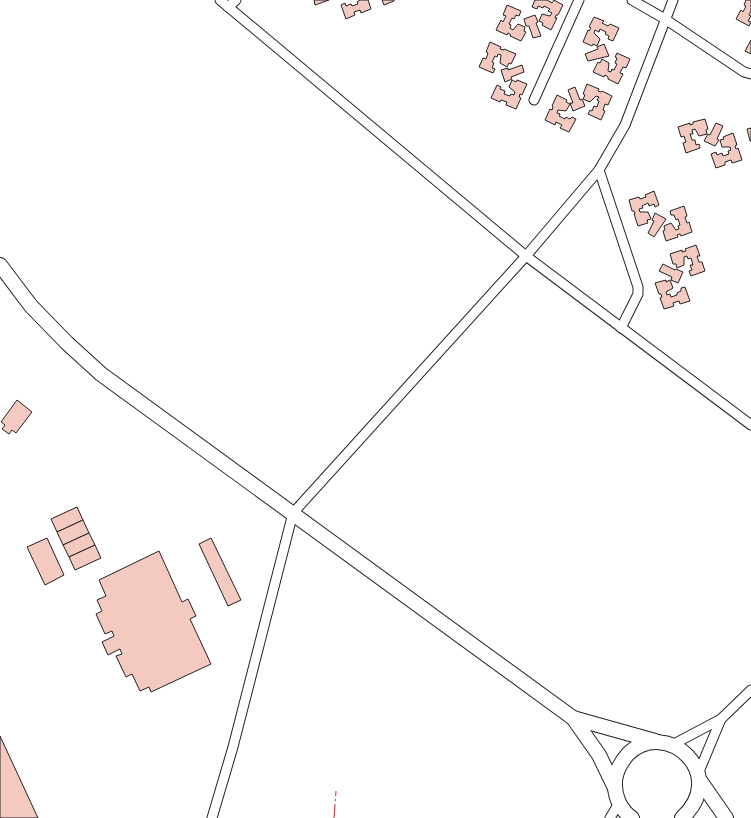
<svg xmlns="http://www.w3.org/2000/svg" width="751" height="818" font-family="Spectral,serif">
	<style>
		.building { fill: #f3c9c0; stroke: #222 }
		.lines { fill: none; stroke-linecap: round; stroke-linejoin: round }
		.minor-casing { stroke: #222; stroke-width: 11 }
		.highway-casing { stroke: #222; stroke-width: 16 }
		.minor { stroke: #fff; stroke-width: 9 }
		.highway { stroke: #fff; stroke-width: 14 }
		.power { stroke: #c62828; stroke-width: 1; stroke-dasharray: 14 3 2 3; stroke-linecap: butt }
	</style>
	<rect width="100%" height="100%" fill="#fff"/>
	<!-- building -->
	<g class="building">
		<polygon points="314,0 329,0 315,5"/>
		<polygon points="368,0 371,9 361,13 360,10 354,12 355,15 346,19 341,5 345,3 346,6 351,4 352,6 358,4 357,2 360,0"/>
		<polygon points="382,0 394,0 394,1 384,5"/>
		<polygon points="535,0 547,0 552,3 554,0 563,5 558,15 556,15 555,18 557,18 551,30 542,25 543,23 539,21 542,14 550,16 552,13 548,11 550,9 544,6 543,8 538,6 537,9 532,7"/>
		<polygon points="746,0 751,0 751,11 749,15 751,16 748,21 751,22 749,26 736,19 741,10 743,12 746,6 744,5"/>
		<polygon points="507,5 521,11 519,16 516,15 514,19 512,18 509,24 511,25 510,28 513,30 518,24 525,27 524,31 526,32 521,41 510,36 511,35 508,33 507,35 496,30 501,20 503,22 506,16 503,15"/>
		<polygon points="535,15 538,22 536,23 541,36 533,38 529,26 526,26 524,19"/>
		<polygon points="594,17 604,21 602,23 608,26 610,24 619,28 613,41 608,39 609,36 605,34 606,32 600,29 599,32 595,30 594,33 600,39 597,46 593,44 592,46 583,42 588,30 589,31 591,28 589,27"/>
		<polygon points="751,40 751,54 745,51"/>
		<polygon points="490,42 501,47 500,49 504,50 504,49 516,54 511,64 509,63 507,67 500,63 501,55 498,54 497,57 495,56 492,62 494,63 492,68 495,69 493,73 479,67 483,58 486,59 488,53 486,52"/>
		<polygon points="604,44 609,56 588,61 585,54 598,49 597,47"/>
		<polygon points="617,53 630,59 626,68 623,67 620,73 623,74 618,84 608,79 608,77 605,75 604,77 593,72 598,62 600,63 602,59 609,63 608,71 611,72 612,69 614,70 617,64 615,63 617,58 615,57"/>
		<polygon points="522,65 524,72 511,77 512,79 505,82 501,70 508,68 508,70"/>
		<polygon points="512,80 516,82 517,80 527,84 522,95 520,94 519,97 521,98 516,109 506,105 507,102 501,100 500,102 491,98 497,85 501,87 500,89 505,91 504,94 510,96 511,94 514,95 515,92 509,87"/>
		<polygon points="587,84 599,89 598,91 601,92 602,91 612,96 608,105 605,104 603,110 605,111 601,120 588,114 590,110 592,111 594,106 597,107 599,101 597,100 599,97 596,96 590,102 583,99 585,95 583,94"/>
		<polygon points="575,87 580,100 582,99 585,106 573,111 570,103 573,103 568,90"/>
		<polygon points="557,95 567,100 566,102 570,104 566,111 558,110 557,113 560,114 559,116 565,119 566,117 570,119 572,117 576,119 569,132 560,128 562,125 556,122 555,125 545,120 550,109 552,110 553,107 552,106"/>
		<polygon points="705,119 708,129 706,130 707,134 699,136 695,129 692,130 693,134 690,134 692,140 695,140 696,145 699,144 700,148 686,153 683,143 686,142 684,136 681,137 678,127 690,123 690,125 693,124 693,122"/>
		<polygon points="716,123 723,126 717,139 719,140 715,146 704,141 708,134 710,135"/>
		<polygon points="751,128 751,141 750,141 747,129"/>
		<polygon points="733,133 737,145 735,146 736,149 738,148 742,160 732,163 731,160 725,162 725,165 716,168 711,154 716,152 717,155 722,153 723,156 729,154 728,151 731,150 730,147 722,147 720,140 724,139 723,137"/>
		<polygon points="654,191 659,205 655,207 654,204 649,206 648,203 642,206 643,208 639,209 640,212 648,212 651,219 647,220 648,223 638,226 634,214 635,214 634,211 632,211 629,200 639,197 640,199 646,197 645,195"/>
		<polygon points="684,206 687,216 685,217 687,223 689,222 692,232 681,236 680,234 677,235 678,237 666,241 663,231 665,230 664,226 671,223 676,230 679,229 678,226 680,225 678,219 676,220 674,215 671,215 670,211"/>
		<polygon points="655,213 666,219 654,237 648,233 654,221 652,220"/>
		<polygon points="696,245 700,256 697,256 699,262 702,262 705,271 691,276 689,271 692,270 690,265 693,265 691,258 688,259 687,256 684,257 684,265 677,268 676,264 673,264 670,254 682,250 682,252 686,251 685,249"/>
		<polygon points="663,264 675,270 676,269 683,272 678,283 671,280 672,277 659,271"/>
		<polygon points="666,280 666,282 670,280 673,288 666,292 667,295 670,294 671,297 677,295 677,293 681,291 681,288 685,287 690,301 680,304 679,301 673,303 674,306 664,309 660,298 662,297 661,294 659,294 655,283"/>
		<polygon points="17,400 32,412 16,433 12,430 9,434 2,429 5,425 1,422"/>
		<polygon points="77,507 83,520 57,532 51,519"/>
		<polygon points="83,520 89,533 63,545 57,532"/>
		<polygon points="89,533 95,545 69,557 63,545"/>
		<polygon points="47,538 64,575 45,585 27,547"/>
		<polygon points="211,538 241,600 228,606 199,544"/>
		<polygon points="95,545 101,558 75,570 69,557"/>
		<polygon points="159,551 182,602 188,599 196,616 190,619 211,664 151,692 149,687 140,691 132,674 126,677 116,656 122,654 120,649 108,655 102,642 114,636 112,631 105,634 96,614 102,611 97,600 106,596 99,580"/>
		<polygon points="0,736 38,818 0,818"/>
	</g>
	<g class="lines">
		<!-- minor casing -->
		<g class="minor-casing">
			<g id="minor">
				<polyline points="220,0 526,256 751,425"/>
				<polyline points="632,0 665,19 744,72 751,74"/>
				<polyline points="228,7 236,0"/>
				<polyline points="534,100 579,0"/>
				<polyline points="599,170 638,287 638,294 621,328"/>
				<polyline points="670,746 721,719 751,690"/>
				<polyline points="698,774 721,719"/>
				<polyline points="212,818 233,747 293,513 526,256 599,170 625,125 673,0"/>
				<polyline points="610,818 619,803"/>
			</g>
		</g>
		<!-- highway casing -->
		<g class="highway-casing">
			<g id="highway">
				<polyline points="0,265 31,306 67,343 101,374 573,718 599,755 615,788"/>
				<polyline points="573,718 655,741"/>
				<polyline points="701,782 726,818"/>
				<path d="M632 818C620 810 614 795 615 781 616 770 621 762 628 754 666 717 730 774 682 818"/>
			</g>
		</g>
		<!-- minor -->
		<use href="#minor" class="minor"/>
		<!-- highway -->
		<use href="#highway" class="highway"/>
		<!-- power -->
		<polyline class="power" points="334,818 336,791"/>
	</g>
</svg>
